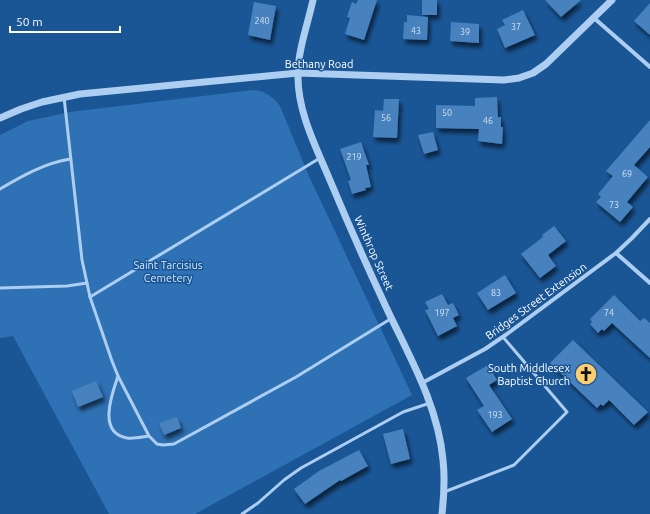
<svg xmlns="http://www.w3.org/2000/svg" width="650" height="514" font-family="Ubuntu,sans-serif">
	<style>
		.green { fill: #2e71b4 }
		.building { fill: #4782be; filter: url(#shadow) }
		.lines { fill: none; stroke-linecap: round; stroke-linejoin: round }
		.service { stroke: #adcef0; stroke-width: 3 }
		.minor { stroke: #adcef0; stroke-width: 4 }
		.tertiary { stroke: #adcef0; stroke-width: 7 }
		.labels { text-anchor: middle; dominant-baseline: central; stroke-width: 3; stroke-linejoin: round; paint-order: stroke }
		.number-label { font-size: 9px; fill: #d1e0ef }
		.street-label { font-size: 11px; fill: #fff; stroke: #1a5696 }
		.park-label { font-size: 11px; fill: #d4e7fb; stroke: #1a5696 }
		.poi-label { font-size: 11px; fill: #fff; stroke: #1a5696; text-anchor: end }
	</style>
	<defs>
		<filter id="shadow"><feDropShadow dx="2.5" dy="4.5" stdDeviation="2" flood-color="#0009"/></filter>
	</defs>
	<rect width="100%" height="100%" fill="#1a5696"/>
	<!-- green -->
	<path class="green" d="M253 90C265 91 272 96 280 106L308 174 412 395 195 514H109L13 336 0 338V135L28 121 70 112Z"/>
	<!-- building -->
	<g class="building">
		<polygon points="358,0 377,0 364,40 345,34 350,18 347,17 352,2 356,4"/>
		<rect x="422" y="0" width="15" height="15"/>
		<polygon points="545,0 581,0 561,17"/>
		<polygon points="254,2 276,6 270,40 248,35"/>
		<polygon points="650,3 650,35 634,21"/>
		<polygon points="523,10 535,35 505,48 497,29 505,25 502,20"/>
		<polygon points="407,15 428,17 427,40 403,39 404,22 407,22"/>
		<polygon points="451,22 479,24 479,43 450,41"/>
		<polygon points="497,97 498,117 501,117 501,127 503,127 502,144 478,141 479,129 436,128 436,105 475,106 475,98"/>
		<polygon points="384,99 399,99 397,138 373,137 375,110 383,111"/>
		<polygon points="650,120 650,147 634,165 648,177 627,202 633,207 620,222 596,202 601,197 598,194 613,176 606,171"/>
		<polygon points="433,132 438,150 424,154 418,135"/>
		<polygon points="361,142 369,165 366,165 371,187 365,188 366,190 352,194 348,181 351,180 340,149"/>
		<polygon points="554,226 566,241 548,255 556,266 540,278 521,254 543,237 542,235"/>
		<polygon points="505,275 516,293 488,310 477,293"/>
		<polygon points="442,294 448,305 453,303 459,315 453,318 457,326 438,336 425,310 429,309 425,302"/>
		<polygon points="614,295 640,321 644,318 650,323 650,358 612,323 604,331 602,329 598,333 590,324 592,322 590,319"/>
		<polygon points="573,340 648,412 634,425 609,400 603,406 601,404 597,408 550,363"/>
		<polygon points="488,365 497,380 489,385 512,419 492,432 477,410 484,406 466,378"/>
		<polygon points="96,381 103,397 78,407 72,391"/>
		<polygon points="177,417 181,428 164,435 159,423"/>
		<polygon points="403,429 410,459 391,464 383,434"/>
		<polygon points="359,450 368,466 341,481 340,480 305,504 294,489 319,471"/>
	</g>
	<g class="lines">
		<!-- service -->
		<g class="service">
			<polyline points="64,97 82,260 90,297"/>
			<path d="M0 189C22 176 45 163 70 159"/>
			<polyline points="0,288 67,286 87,283"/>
			<polyline points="118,376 112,361 90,297 320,158"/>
			<path d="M149 436C142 437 134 439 127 438 97 433 112 394 118 376L149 436 157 444 163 445 174 444 296 377 392 318"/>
			<polyline points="444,492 514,465 567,412 503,337"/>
			<polyline points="242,514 258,503 284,480 301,468 403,412 430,403"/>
		</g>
		<!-- minor -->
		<g class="minor">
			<polyline points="594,18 650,67"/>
			<polyline points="616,253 650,283"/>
			<polyline points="422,383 485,349 507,334 616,253 632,238 650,219"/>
		</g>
		<!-- tertiary -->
		<g class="tertiary">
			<path d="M313 0C308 23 298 50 298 74 297 110 315 145 329 178 347 221 366 264 386 307 409 356 438 405 443 460 445 478 444 496 442 514"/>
			<polyline points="0,118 21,109 42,102 80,94 298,73 504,80 519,78 533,73 546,64 612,0"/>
		</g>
	</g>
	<!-- icons -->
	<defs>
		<g id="church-disc" transform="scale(1.15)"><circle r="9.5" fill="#ffce6c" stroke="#1a5696"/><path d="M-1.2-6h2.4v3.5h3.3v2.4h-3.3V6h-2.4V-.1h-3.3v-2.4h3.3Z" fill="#111"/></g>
	</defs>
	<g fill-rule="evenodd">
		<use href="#church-disc" x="586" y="374"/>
	</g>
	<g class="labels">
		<!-- number labels -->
		<g class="number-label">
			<text x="262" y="21">240</text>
			<text x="516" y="27">37</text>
			<text x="416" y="31">43</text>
			<text x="465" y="32">39</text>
			<text x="447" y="113">50</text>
			<text x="386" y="118">56</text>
			<text x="488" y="121">46</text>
			<text x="354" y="157">219</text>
			<text x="627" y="174">69</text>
			<text x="614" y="205">73</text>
			<text x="496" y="293">83</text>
			<text x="442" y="313">197</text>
			<text x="609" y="313">74</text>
			<text x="495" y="415">193</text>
		</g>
		<!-- street labels -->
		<g class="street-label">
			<text x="319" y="64">Bethany Road</text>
			<text transform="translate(374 253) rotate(66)">Winthrop Street</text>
			<text transform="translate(536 301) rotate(-36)">Bridges Street Extension</text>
		</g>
		<!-- park labels -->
		<g class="park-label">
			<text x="168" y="265">Saint Tarcisius<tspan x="168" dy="13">Cemetery</tspan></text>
		</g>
		<!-- poi labels -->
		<g class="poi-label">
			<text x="570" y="368">South Middlesex<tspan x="570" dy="13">Baptist Church</tspan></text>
		</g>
	</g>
	<!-- scale -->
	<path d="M10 26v6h110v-6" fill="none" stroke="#ffffff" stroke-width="2"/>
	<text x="16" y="26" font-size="12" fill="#ffffff" stroke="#1a5696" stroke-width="3" paint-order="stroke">50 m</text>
</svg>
